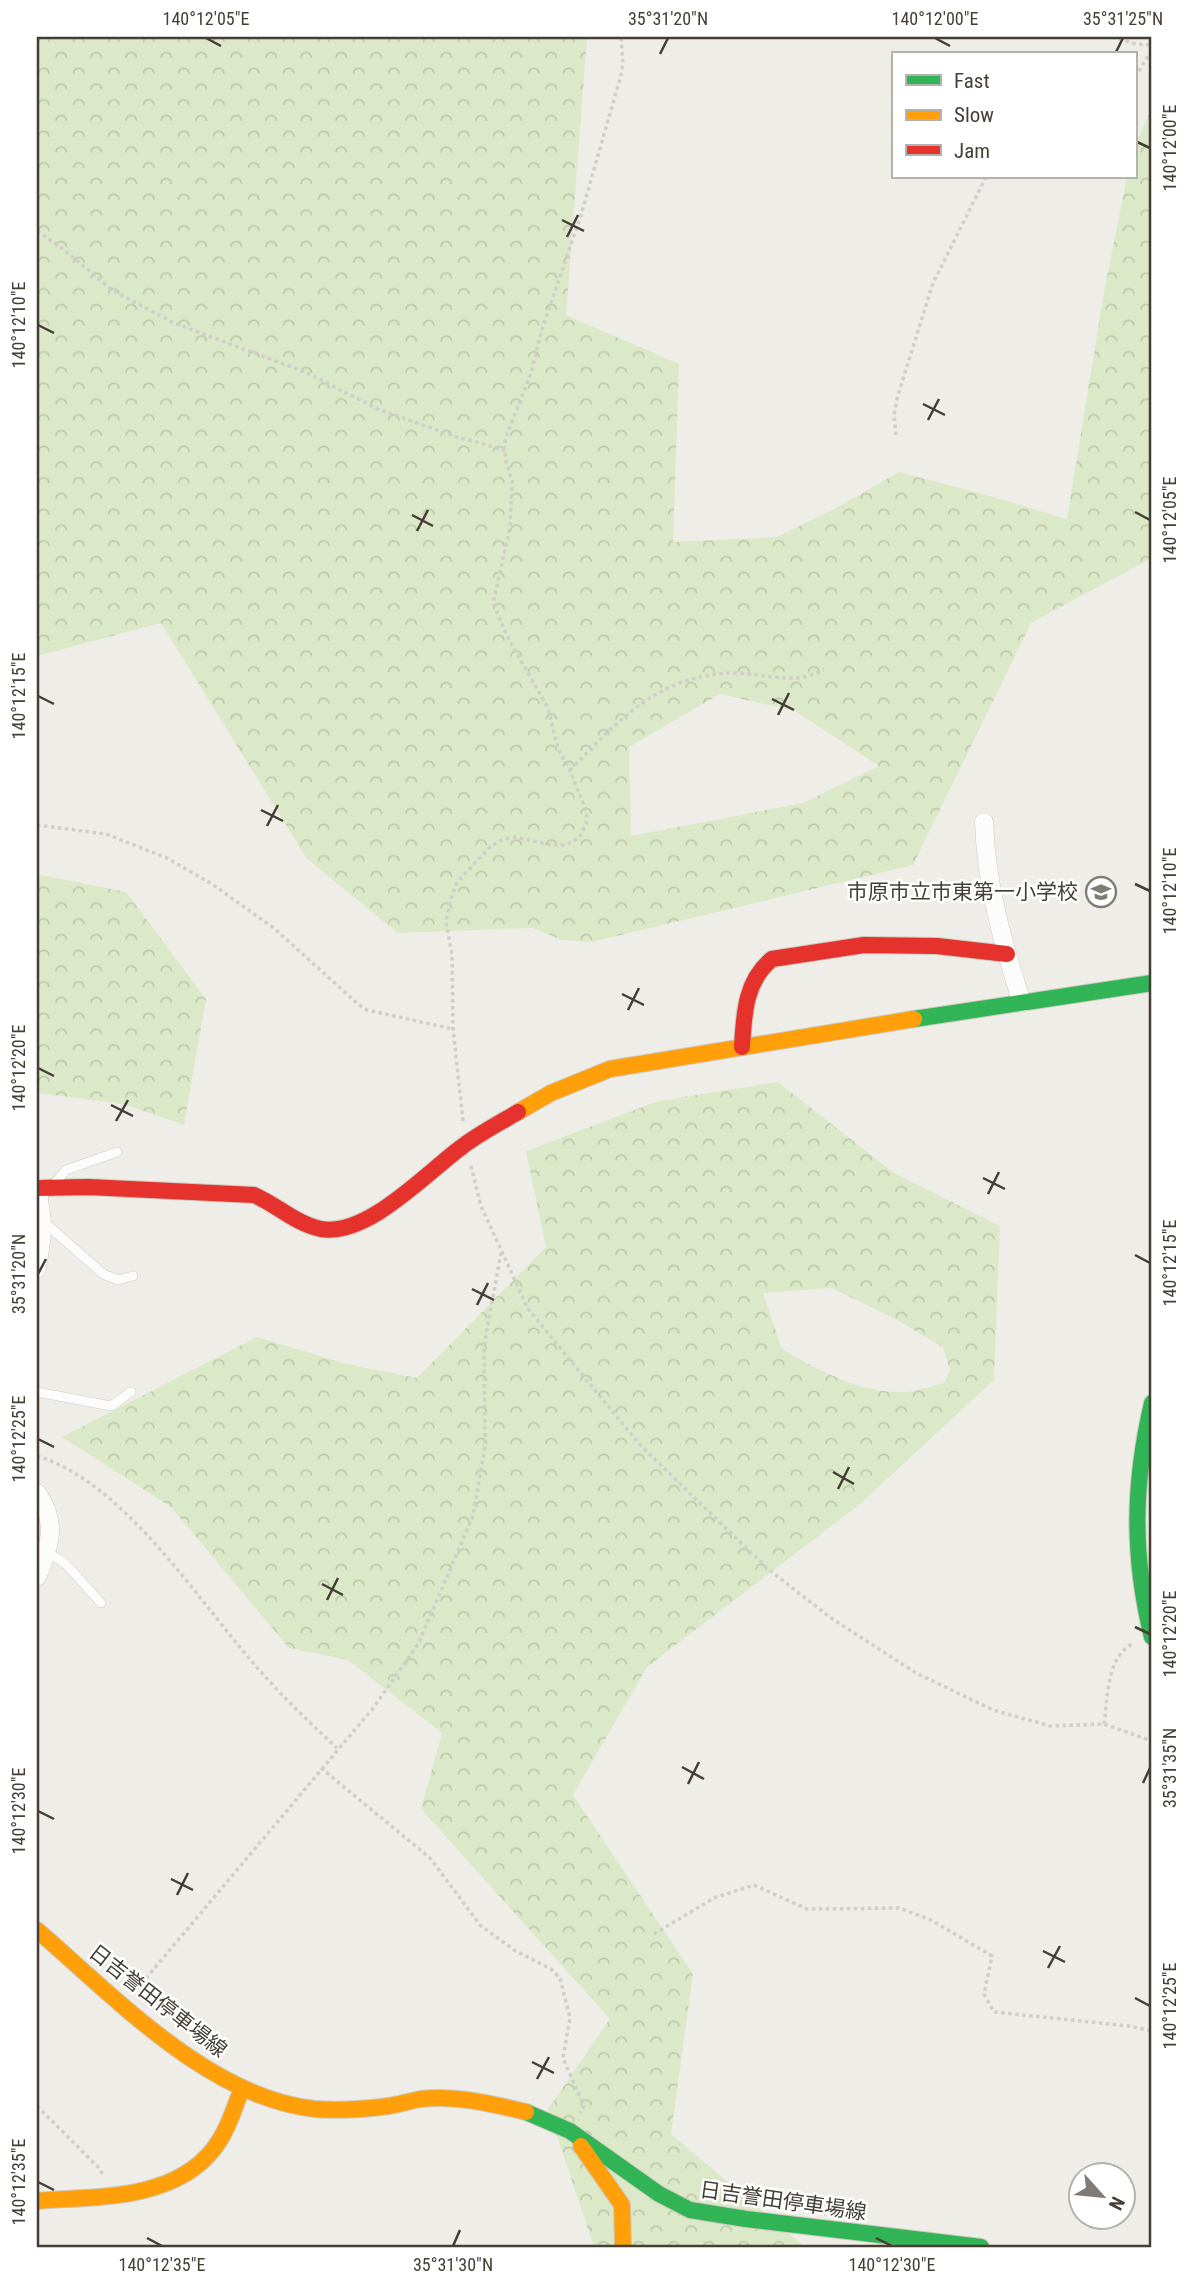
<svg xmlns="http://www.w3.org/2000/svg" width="1189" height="2284" font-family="'Roboto Condensed','Noto Sans JP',sans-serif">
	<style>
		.forest { fill: url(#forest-crowns); fill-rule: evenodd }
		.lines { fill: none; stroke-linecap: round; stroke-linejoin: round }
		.lane-casing { stroke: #cdcbc6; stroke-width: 10 }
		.street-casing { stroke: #cdcbc6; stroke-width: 19 }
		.fast-casing { stroke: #cecabf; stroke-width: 18 }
		.slow-casing { stroke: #cecabf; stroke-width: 18 }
		.jam-casing { stroke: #cecabf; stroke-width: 18 }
		.path { stroke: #d0cdca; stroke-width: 3.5; stroke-dasharray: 3.5 3.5; stroke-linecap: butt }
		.lane { stroke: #fdfcfc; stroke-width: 9 }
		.street { stroke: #fdfcfc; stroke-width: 18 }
		.fast { stroke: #30b455; stroke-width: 16 }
		.slow { stroke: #ff9f0a; stroke-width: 16 }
		.jam { stroke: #e5322d; stroke-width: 16 }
		.ticks { fill: none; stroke: #443e35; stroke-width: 2.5 }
		.labels { text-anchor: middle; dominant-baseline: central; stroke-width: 5; stroke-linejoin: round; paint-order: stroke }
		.poi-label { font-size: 21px; fill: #443e35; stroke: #fff; text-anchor: end }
		.street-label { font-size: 21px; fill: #443e35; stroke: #fff }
		.neatline { fill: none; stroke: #443e35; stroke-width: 2.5 }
		.ticks-label { font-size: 18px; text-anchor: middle; fill: #443e35 }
	</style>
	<defs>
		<pattern id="forest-crowns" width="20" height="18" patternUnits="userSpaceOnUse" patternTransform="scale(1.75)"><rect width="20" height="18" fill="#dce9c8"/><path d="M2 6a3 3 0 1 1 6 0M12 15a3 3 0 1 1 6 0" fill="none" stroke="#bec9ac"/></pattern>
	</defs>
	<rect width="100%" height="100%" fill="#efede8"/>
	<!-- forest -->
	<g class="forest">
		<path d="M37 37H587L566 315 679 364 673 542 777 537 836 508 899 472 990 496 1067 519 1104 292 1127 177H1135V146L1152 107V558L1031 623 913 865 592 942 562 940 532 928 398 933 307 859 161 623 37 656ZM720 694 795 711 879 766 803 803 631 836 629 747Z"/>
		<polygon points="37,874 126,892 206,999 184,1125 123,1104 37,1093"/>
		<path d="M778 1082 894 1173 1000 1226 994 1380 860 1504 647 1667 573 1795 693 1974 671 2134 805 2247H594L548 2109 610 2019 421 1809 442 1733 348 1660 289 1648 171 1507 62 1437 257 1337 347 1364 417 1378 546 1247 526 1151 658 1101ZM832 1288 897 1320 943 1347 950 1370 944 1383C932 1386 919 1391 906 1392 861 1394 820 1371 782 1349L763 1293Z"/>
	</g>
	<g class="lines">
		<!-- lane casing -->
		<g class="lane-casing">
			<g id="lane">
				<polyline points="55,1183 66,1170 117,1152"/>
				<polyline points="44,1222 103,1274 118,1280 133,1276"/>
				<polyline points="37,1392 111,1406 131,1392"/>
				<polyline points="48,1553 65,1563 101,1603"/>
			</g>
		</g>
		<!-- street casing -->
		<g class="street-casing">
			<g id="street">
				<path d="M984 822C986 885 1003 943 1022 1003"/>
				<path d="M37 1268C39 1253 43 1237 42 1222 41 1209 37 1201 40 1188"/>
				<path d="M37 1493C58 1522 50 1546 37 1577"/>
			</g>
		</g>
		<!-- fast casing -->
		<g class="fast-casing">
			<g id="fast">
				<polyline points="914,1019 1152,983"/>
				<path d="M1152 1403C1133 1485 1132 1555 1152 1637"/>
				<polyline points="526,2112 570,2131 659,2194 690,2210 746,2219 981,2247"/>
			</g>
		</g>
		<!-- slow casing -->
		<g class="slow-casing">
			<g id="slow">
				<polyline points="518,1112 551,1093 610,1069 914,1019"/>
				<path d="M37 1930C114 1996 209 2098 315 2109 338 2111 366 2109 389 2106 400 2104 410 2101 421 2099 456 2095 492 2104 526 2112"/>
				<polyline points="581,2146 622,2205 623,2247"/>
				<path d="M37 2201C95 2196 171 2201 212 2151 227 2133 234 2109 242 2088"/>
			</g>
		</g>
		<!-- jam casing -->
		<g class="jam-casing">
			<g id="jam">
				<path d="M742 1047C744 1014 745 981 772 959L864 945 937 946 1007 954"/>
				<path d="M37 1188 88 1187 254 1195C277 1205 296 1224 321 1229 368 1237 427 1172 463 1146 480 1133 500 1123 518 1112"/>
			</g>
		</g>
		<!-- path -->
		<g class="path">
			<polyline points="1112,37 1136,44 1152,45"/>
			<polyline points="1135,77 1152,50"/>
			<polyline points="37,231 62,248 112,290 174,323 305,372 380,410 457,437 505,450"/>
			<polyline points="896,435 894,415 898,395 933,283 986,177"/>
			<path d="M570 770C619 721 657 675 733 673 756 673 781 681 804 677 810 676 818 672 824 670"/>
			<polyline points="37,825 106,834 167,858 212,884 275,929 359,1005 367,1010 453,1029"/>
			<polyline points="463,1121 453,1029 452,954 446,922 450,901 457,882 491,846 504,839 515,837 551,845 565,845 579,838 586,824 587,812 568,766 558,749 548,708 507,636 493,603 510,528 512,481 506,461 504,445 507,434 530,376 543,326 581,215 621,75 623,63 621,37"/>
			<polyline points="471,1166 481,1206 528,1309 641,1446 768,1569 831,1618 916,1673 993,1710 1050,1726 1104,1724 1152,1741"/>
			<path d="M37 1456C126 1483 200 1604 261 1672 285 1699 311 1724 337 1748"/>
			<path d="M1104 1724C1108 1698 1106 1658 1132 1644"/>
			<polyline points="321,1768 430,1858 480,1925 514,1950 551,1969 560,1978 570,2018 563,2058 584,2106 580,2113"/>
			<polyline points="654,1934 714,1898 754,1885 807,1909 899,1908 931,1920 992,1956 984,1994 994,2012 1129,2026 1152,2031"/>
			<polyline points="137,1989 374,1707 418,1644 473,1516 485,1446 484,1346 501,1253"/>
			<polyline points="37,2106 99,2168 103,2175"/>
		</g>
		<!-- lane -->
		<use href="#lane" class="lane"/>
		<!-- street -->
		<use href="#street" class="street"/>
		<!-- fast -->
		<use href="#fast" class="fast"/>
		<!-- slow -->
		<use href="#slow" class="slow"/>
		<!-- jam -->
		<use href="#jam" class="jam"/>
	</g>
	<!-- ticks -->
	<path class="ticks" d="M206 38 221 46M935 38 950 46M660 54 668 38M1115 54 1123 38M1135 141 1150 148M562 220 584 231M567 237 578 215M38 325 54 333M923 404 945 415M928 420 939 399M1135 512 1150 520M412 515 433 526M417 531 428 510M38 696 54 704M772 699 794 710M778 715 789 693M261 810 283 821M267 826 278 805M1135 884 1150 891M622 994 644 1005M628 1010 639 988M38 1068 54 1076M111 1105 133 1116M116 1121 128 1100M983 1178 1005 1189M988 1194 999 1172M1135 1255 1150 1263M38 1274 46 1259M472 1289 494 1300M477 1305 488 1283M38 1439 54 1447M833 1472 854 1484M838 1489 849 1467M322 1584 343 1595M327 1600 338 1578M1135 1627 1150 1634M682 1767 704 1779M1143 1783 1150 1768M688 1784 699 1762M38 1811 54 1819M171 1879 193 1890M177 1895 188 1873M1043 1951 1065 1962M1048 1968 1060 1946M1135 1998 1150 2006M532 2062 554 2073M537 2079 549 2057M38 2182 54 2190M147 2238 162 2246M876 2238 892 2246M453 2246 460 2230"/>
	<!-- icons -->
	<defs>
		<g id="school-ring" transform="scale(1.575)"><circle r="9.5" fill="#fff" stroke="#807b74" stroke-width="1.5"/><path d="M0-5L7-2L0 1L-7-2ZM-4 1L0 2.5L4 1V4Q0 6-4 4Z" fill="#807b74"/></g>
	</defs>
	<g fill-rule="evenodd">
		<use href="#school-ring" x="1101" y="892"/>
	</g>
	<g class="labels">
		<!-- poi labels -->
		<g class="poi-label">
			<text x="1078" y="892">市原市立市東第一小学校</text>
		</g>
		<!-- street labels -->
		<g class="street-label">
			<text transform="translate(158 2001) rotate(38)">日吉誉田停車場線</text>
			<text transform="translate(783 2201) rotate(8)">日吉誉田停車場線</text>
		</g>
	</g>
	<!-- border -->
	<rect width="1189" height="2284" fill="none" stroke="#ffffff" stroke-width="77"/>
	<!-- legend -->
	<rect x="892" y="52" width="245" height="126" fill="#ffffff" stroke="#b4b2ae" stroke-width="2"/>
	<rect x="906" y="75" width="35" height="10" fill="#30b455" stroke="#b4b2ae" stroke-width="2"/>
	<text x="954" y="88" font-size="21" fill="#443e35">Fast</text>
	<rect x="906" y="110" width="35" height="10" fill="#ff9f0a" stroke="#b4b2ae" stroke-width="2"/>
	<text x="954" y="122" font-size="21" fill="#443e35">Slow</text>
	<rect x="906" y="145" width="35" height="10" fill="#e5322d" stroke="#b4b2ae" stroke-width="2"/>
	<text x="954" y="158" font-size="21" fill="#443e35">Jam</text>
	<!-- north arrow -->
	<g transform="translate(1102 2196) rotate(117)"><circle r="33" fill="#ffffff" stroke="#b4b2ae" stroke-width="2"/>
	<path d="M0-5L12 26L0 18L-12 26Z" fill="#807b74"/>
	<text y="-10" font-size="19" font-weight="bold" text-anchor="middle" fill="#443e35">N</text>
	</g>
	<rect x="38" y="38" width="1112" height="2208" class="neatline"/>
	<g class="ticks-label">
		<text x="206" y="25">140°12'05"E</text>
		<text x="668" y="25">35°31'20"N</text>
		<text x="935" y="25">140°12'00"E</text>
		<text x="1123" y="25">35°31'25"N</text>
		<text transform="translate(1170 148) rotate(-90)" y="6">140°12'00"E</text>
		<text transform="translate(19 325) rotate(-90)" y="6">140°12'10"E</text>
		<text transform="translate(1170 520) rotate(-90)" y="6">140°12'05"E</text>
		<text transform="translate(19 696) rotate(-90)" y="6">140°12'15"E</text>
		<text transform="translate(1170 891) rotate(-90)" y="6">140°12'10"E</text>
		<text transform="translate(19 1068) rotate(-90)" y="6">140°12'20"E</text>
		<text transform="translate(1170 1263) rotate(-90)" y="6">140°12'15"E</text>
		<text transform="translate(19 1274) rotate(-90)" y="6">35°31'20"N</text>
		<text transform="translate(19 1439) rotate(-90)" y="6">140°12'25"E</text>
		<text transform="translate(1170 1634) rotate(-90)" y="6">140°12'20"E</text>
		<text transform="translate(1170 1768) rotate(-90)" y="6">35°31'35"N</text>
		<text transform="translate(19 1811) rotate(-90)" y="6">140°12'30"E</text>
		<text transform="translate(1170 2006) rotate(-90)" y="6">140°12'25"E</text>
		<text transform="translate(19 2182) rotate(-90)" y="6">140°12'35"E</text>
		<text x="162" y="2271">140°12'35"E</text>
		<text x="453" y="2271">35°31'30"N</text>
		<text x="892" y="2271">140°12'30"E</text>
	</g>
</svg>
